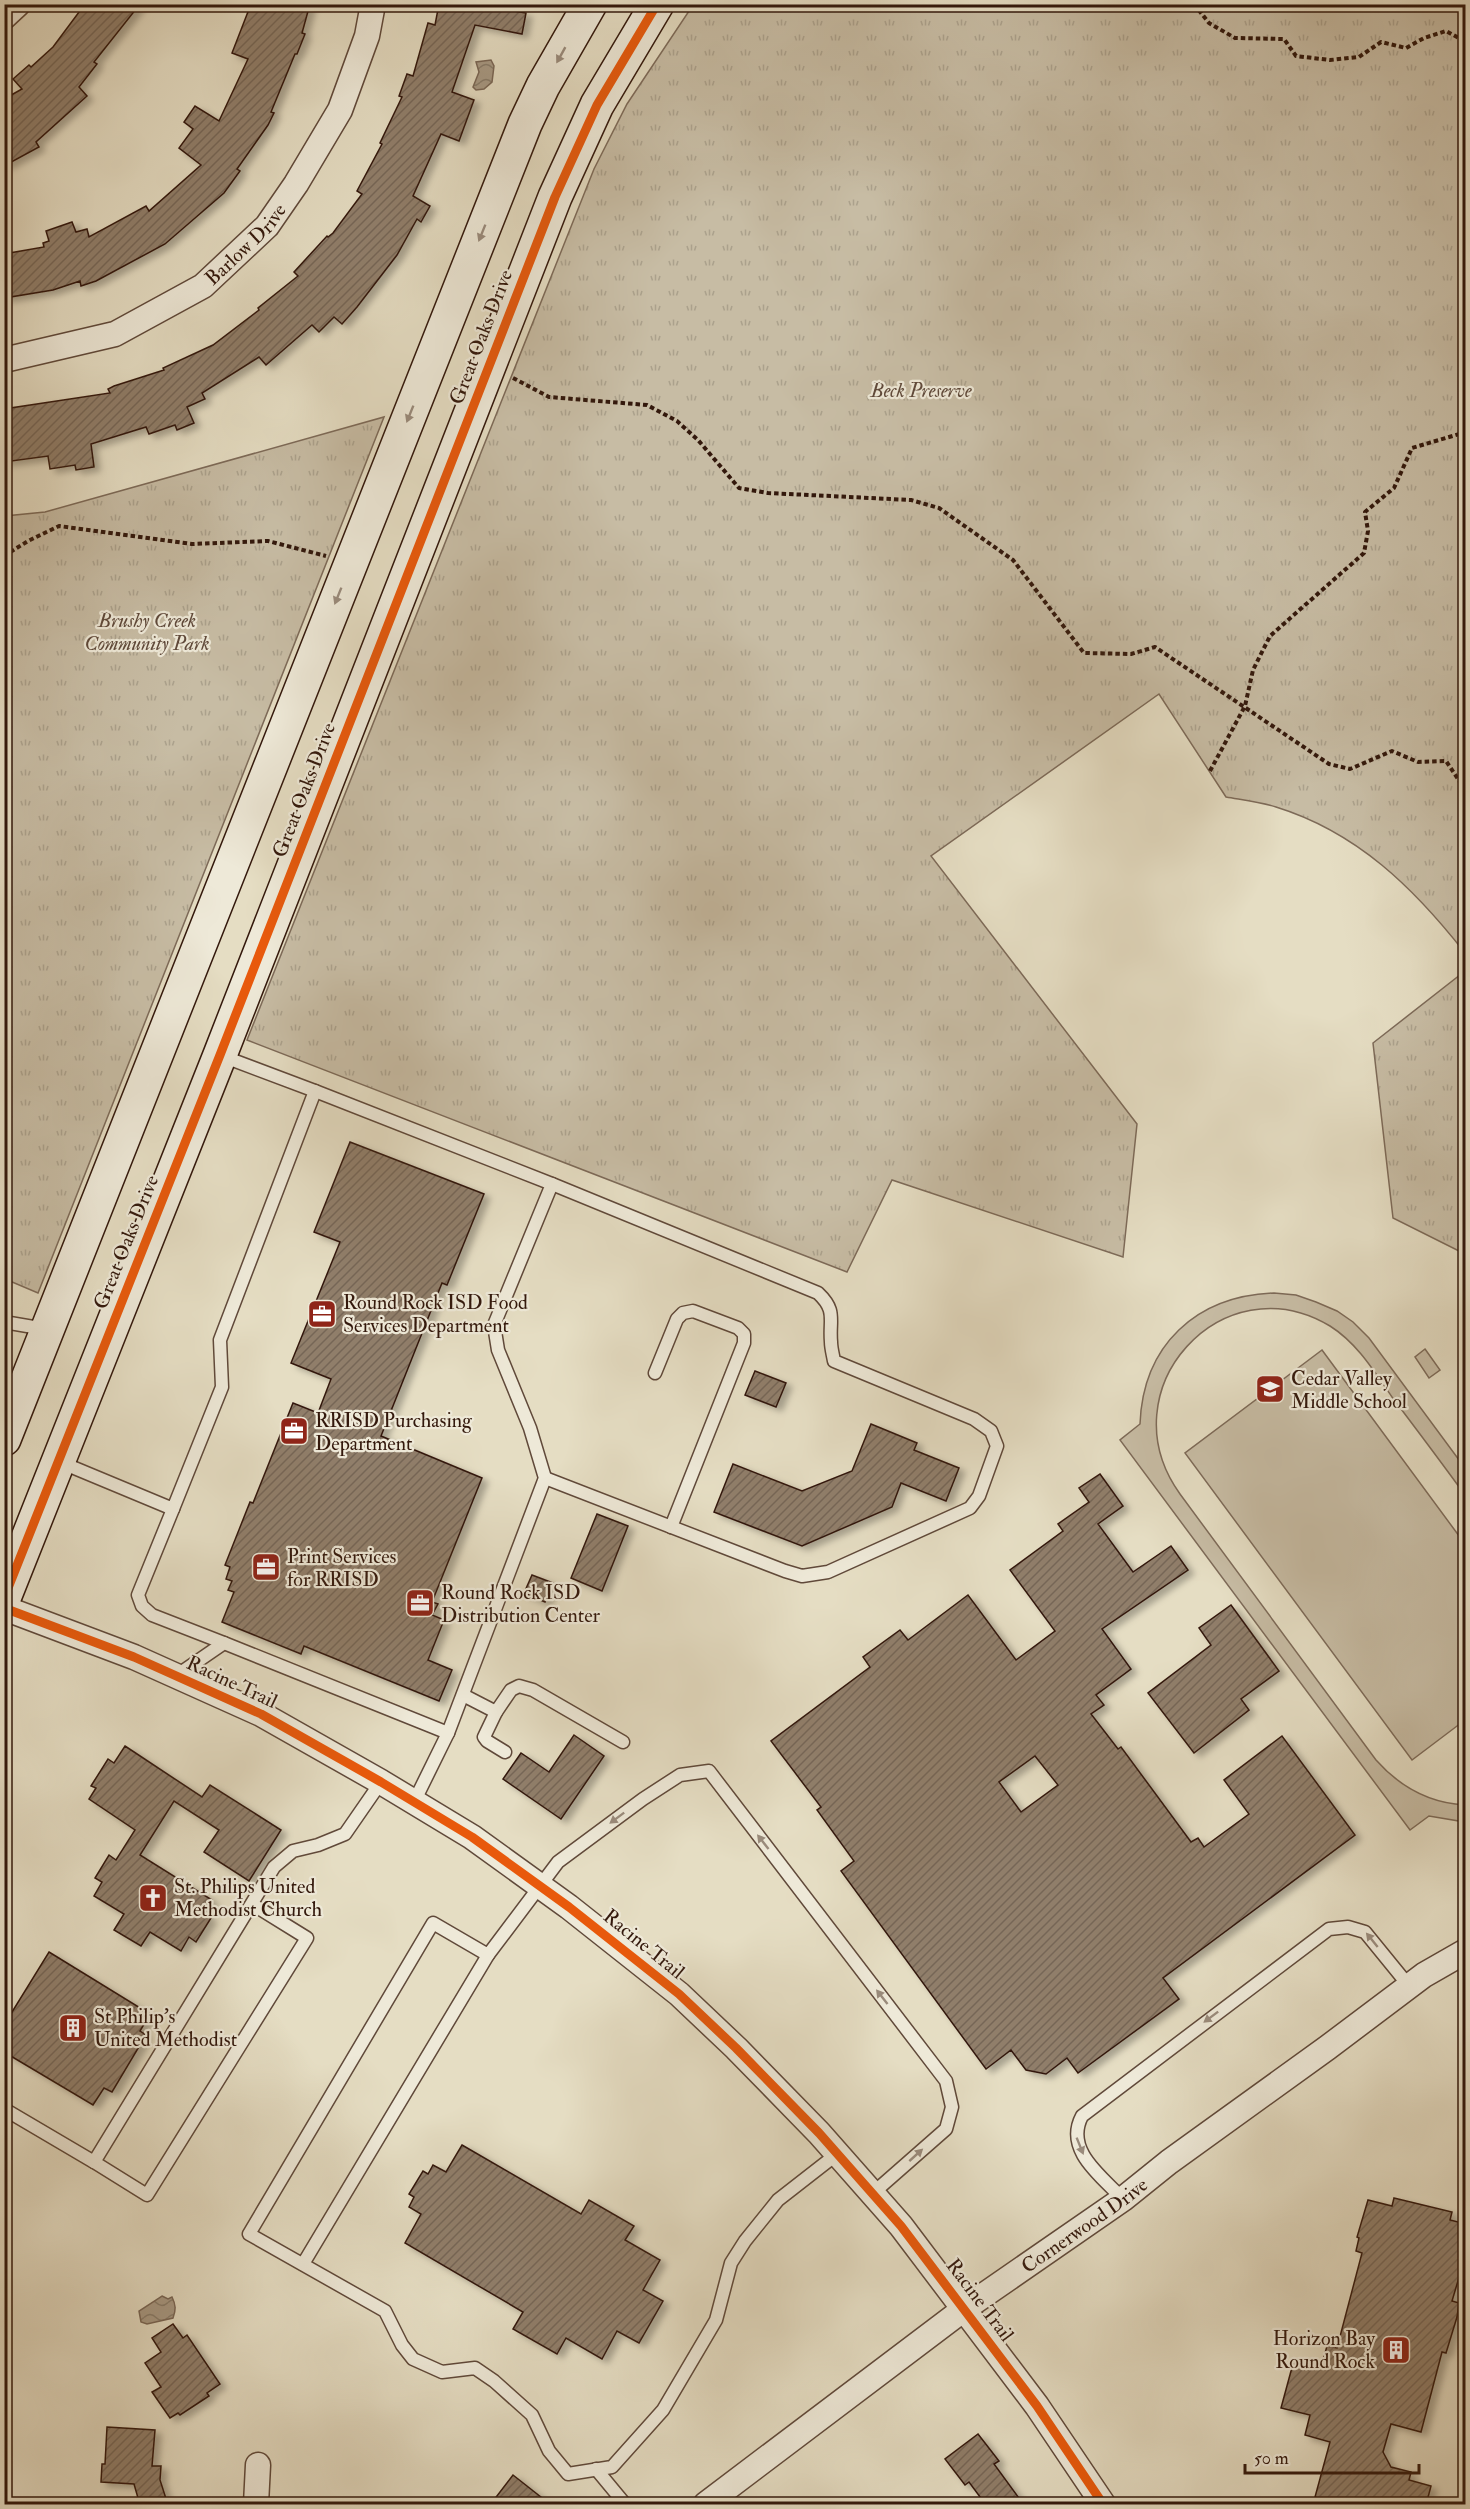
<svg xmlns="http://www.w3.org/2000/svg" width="1470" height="2509" font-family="'IM FELL Double Pica',serif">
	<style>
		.green { fill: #c7bca4; stroke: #7d6a58; stroke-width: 1.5 }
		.park { fill: url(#park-tufts); stroke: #7d6a58; stroke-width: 1.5 }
		.water { fill: url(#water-waves); stroke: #796655; stroke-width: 1.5 }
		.building { fill: url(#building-hatch); stroke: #33180c; stroke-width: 1.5; fill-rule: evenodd; filter: url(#shadow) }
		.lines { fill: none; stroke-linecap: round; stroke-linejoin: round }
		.lane-casing { stroke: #60493a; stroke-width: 15 }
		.street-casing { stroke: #60493a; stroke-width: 27 }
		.secondary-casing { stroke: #33180c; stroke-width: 36 }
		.path { stroke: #33180c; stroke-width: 4; stroke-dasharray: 4.5 3; stroke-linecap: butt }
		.lane { stroke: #eee9d8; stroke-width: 12 }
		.street { stroke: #eee9d8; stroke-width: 24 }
		.secondary { stroke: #eee9d8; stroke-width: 33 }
		.cycleway-casing { stroke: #eee9d8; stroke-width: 13 }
		.cycleway { stroke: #e8590c; stroke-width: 9 }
		.oneway { fill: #9a8b7c }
		.labels { text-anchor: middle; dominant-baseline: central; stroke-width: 4.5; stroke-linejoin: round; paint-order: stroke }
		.street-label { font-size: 20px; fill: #33180c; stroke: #eee9d8 }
		.park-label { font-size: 20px; font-style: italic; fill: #5f493a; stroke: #eee9d8 }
		.poi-label { font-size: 20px; fill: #33180c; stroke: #eee9d8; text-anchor: start }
	</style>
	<defs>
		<pattern id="park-tufts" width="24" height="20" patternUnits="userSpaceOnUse" patternTransform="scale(1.5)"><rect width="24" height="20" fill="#c7bca4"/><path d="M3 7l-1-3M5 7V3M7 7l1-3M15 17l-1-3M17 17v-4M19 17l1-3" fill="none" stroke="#aba18c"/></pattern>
		<pattern id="water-waves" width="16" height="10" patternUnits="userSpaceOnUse" patternTransform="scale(1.5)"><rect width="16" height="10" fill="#a89a85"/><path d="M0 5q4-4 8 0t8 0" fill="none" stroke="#897d6b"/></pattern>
		<pattern id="building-hatch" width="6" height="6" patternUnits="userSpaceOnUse" patternTransform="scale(1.5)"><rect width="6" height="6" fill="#907e6b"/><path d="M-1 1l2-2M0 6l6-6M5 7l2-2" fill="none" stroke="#766656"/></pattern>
		<filter id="shadow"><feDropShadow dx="6" dy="4" stdDeviation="3" flood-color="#0004"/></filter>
	</defs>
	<rect width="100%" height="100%" fill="#e5ddc3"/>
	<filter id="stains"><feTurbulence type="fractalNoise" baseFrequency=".00333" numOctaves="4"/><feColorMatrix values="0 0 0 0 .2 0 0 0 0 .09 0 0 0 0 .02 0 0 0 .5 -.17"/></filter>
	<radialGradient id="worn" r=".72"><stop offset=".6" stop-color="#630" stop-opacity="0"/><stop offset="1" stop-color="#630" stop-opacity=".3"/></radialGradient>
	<!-- green -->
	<g class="green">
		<path d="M1274 1293 1296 1295 1316 1302 1337 1311 1353 1322 1369 1338 1465 1468V1495C1441 1462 1417 1430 1392 1397 1374 1371 1357 1343 1330 1326 1223 1261 1105 1390 1180 1494L1376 1760C1400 1787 1429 1803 1465 1805V1822L1429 1816 1410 1830 1120 1440 1140 1424C1143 1345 1196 1296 1274 1293Z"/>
		<polygon points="1425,1349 1440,1370 1429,1378 1415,1357"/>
		<polygon points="1322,1350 1465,1544 1465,1720 1412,1760 1185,1453"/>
	</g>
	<!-- park -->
	<g class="park">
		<path d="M693 5H1465V953C1414 888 1357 832 1276 807 1260 802 1243 800 1226 797L1159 694 931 856 1137 1124 1123 1257 892 1180 847 1272 247 1040 594 169 627 104Z"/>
		<polygon points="384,417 38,1293 5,1279 5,516 45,512"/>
		<polygon points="1465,971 1465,1254 1393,1218 1373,1043"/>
	</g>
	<!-- water -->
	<g class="water">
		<polygon points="491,60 494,66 492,82 484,89 476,90 473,87 479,72 476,62"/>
		<path d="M162 2296 168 2299 172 2297C176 2305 176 2310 173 2318L147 2324 141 2322 139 2311Z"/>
	</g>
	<!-- building -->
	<g class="building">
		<polygon points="85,4 140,4 94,62 97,64 79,87 87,96 36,142 39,147 4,166 4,99 22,89 13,79 29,65 31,67 53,47"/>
		<polygon points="251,4 310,4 302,33 305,34 297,54 295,54 271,112 274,113 268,125 237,169 240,171 224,193 165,244 96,281 81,286 80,281 53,290 4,298 4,254 44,247 43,243 49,241 46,231 72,222 76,232 87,229 89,237 146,206 149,211 201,165 179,148 193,129 184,122 195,106 219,121 248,59 232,53"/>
		<polygon points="439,4 508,4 507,10 526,13 522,34 475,25 452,92 474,100 459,141 441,134 413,196 430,206 421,222 417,219 397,255 357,307 342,324 334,317 319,332 312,325 266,365 259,357 202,393 205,399 187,407 194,423 177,430 175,425 149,434 146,427 91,444 94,467 76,470 75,465 50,469 48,456 4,462 4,409 110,393 108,389 114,386 164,370 163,368 213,345 259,310 258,308 298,276 294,272 327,236 328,237 333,233 362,194 357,191 382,144 380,143 402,97 399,96 407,74 413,76 428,23 435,25"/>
		<polygon points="350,1142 484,1194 447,1285 442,1283 381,1436 482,1478 432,1602 438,1604 432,1615 444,1620 428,1660 452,1670 439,1701 304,1646 301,1654 222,1622 234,1592 228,1590 232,1581 226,1579 230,1567 225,1565 250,1502 253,1503 293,1403 318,1413 331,1379 291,1363 340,1242 314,1232"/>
		<polygon points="755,1371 786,1383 776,1407 745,1395"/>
		<polygon points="871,1424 917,1443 914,1450 959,1468 946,1501 901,1483 892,1507 802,1546 714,1512 733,1464 802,1491 852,1471"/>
		<path d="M1100 1474 1123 1506 1098 1524 1133 1572 1171 1546 1188 1570 1102 1629 1131 1669 1096 1695 1104 1705 1091 1714 1118 1749 1121 1747 1191 1842 1198 1838 1204 1847 1249 1814 1224 1780 1282 1736 1355 1835 1163 1978 1179 1999 1078 2073 1067 2058 1046 2074 1026 2070 1011 2050 986 2069 841 1871 854 1861 817 1810 821 1807 771 1741 870 1667 863 1657 900 1630 908 1640 968 1595 1016 1660 1055 1631 1010 1570 1063 1531 1058 1524 1089 1502 1079 1488ZM1035 1756 1058 1785 1021 1812 999 1782Z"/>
		<polygon points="597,1514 628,1526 602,1591 571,1578"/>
		<polygon points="532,1575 553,1583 545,1602 524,1593"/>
		<polygon points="1231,1605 1279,1671 1241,1699 1249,1710 1194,1753 1148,1693 1211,1645 1199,1628"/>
		<polygon points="574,1735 604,1756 561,1819 503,1779 521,1753 549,1772"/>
		<polygon points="125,1746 202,1797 210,1785 281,1830 249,1881 204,1852 219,1830 174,1801 140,1855 212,1900 204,1914 211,1918 196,1942 189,1937 181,1951 150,1932 141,1946 114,1930 124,1914 94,1896 102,1882 95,1878 109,1855 116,1860 135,1830 89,1799 96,1788 91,1786 108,1759 114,1763"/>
		<polygon points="49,1952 150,2014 140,2031 146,2035 112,2092 104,2088 93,2105 4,2052 4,2025"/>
		<polygon points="462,2145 581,2214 589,2200 634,2226 625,2240 660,2260 643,2290 663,2301 639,2343 617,2331 602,2359 566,2338 557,2354 513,2329 523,2312 405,2243 421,2214 409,2207 414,2197 409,2194 423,2171 428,2174 433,2165 446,2172"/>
		<polygon points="1394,2198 1452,2212 1450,2220 1466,2224 1466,2254 1452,2301 1459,2303 1457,2317 1446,2353 1442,2352 1421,2432 1391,2424 1383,2452 1391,2467 1411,2472 1409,2480 1431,2486 1426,2505 1317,2505 1318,2498 1315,2497 1330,2442 1305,2435 1310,2415 1281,2408 1294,2360 1321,2367 1327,2346 1337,2348 1362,2253 1356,2251 1359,2238 1357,2237 1368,2200 1392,2206"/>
		<polygon points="173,2324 183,2338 187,2335 220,2384 207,2393 209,2396 180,2415 178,2413 170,2418 152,2392 161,2387 145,2363 161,2352 152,2338"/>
		<polygon points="107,2427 155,2430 152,2466 161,2466 160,2480 168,2505 140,2505 134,2484 101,2482 102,2464 105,2464"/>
		<polygon points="978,2434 999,2461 994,2464 1024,2505 986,2505 969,2482 965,2485 945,2459"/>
		<polygon points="513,2475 551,2505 490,2505"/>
	</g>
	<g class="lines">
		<!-- lane casing -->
		<g class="lane-casing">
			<g id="lane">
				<polyline points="315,1091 552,1184 494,1325 498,1350 530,1428 545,1478 448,1733"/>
				<polyline points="4,1322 45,1329"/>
				<polyline points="655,1373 677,1319 683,1313 693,1311 738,1328 744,1334 744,1343 671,1527"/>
				<polyline points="60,1462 173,1509 222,1387 220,1340 315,1091 222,1056"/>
				<path d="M545 1478 785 1571 802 1576 828 1572 970 1508 979 1496 997 1446 991 1431 974 1419 834 1361C833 1355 831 1348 831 1342 829 1319 837 1311 818 1293L552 1184"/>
				<polyline points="173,1509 138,1595 142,1606 152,1615 224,1643"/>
				<polyline points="176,1676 224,1643 448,1733 414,1802"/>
				<polyline points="463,1695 496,1712 511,1690 519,1686 533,1690 623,1742"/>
				<polyline points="496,1712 484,1737 487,1741 505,1752"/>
				<polyline points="252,1904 307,1938 147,2195 94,2162 274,1867 293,1851 318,1845 345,1834 381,1782"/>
				<polyline points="4,2109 94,2162"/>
				<polyline points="837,2154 778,2200 745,2241 731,2263 716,2320 663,2410 612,2467 568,2474 549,2451 532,2415 494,2381 475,2368 442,2372 413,2359 402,2345 385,2311 249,2234 433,1923 488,1955 558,1862 643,1799 680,1775 709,1771 946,2081 952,2107 946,2129 872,2194"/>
				<path d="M1123 2199C1101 2176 1064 2150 1082 2116L1329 1929 1348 1927 1365 1932 1409 1986"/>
				<polyline points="303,2264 488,1955"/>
				<polyline points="596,2469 625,2504"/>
			</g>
		</g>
		<!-- street casing -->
		<g class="street-casing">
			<g id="street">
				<polyline points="4,17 18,4"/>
				<path id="s1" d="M4 360 115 334 203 286 267 226 296 184 340 110 367 36 373 4"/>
				<polyline points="4,1608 134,1657 261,1714 381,1782 472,1837 569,1907 679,1994 736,2048 819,2133 901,2226 1037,2406 1103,2504"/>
				<polyline points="256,2504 258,2465"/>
				<path id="s2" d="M706 2504 964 2309 1123 2199 1169 2162 1327 2048 1424 1975 1466 1951"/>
			</g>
		</g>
		<!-- secondary casing -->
		<g class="secondary-casing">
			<g id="secondary">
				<polyline points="4,1439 525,124 543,86 590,4"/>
				<polyline points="4,1598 220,1055 555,197 597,105 657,4"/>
			</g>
		</g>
		<!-- path -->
		<g class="path">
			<polyline points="1194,4 1209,23 1235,38 1284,39 1296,56 1330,60 1359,57 1381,42 1406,48 1424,38 1446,31 1466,42"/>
			<polyline points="513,378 549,397 647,405 677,421 698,440 739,488 768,493 911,500 939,508 1013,560 1084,653 1131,654 1155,647 1329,764 1350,769 1392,751 1418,762 1446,761 1466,791"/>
			<polyline points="4,556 28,541 59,526 192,544 268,541 326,556"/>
			<polyline points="1210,771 1245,706 1253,670 1270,636 1364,553 1368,531 1365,512 1394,488 1412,448 1466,432"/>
		</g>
		<!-- lane -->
		<use href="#lane" class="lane"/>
		<!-- street -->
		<use href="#street" class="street"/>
		<!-- secondary -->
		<use href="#secondary" class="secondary"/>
		<!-- cycleway casing -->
		<g class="cycleway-casing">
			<g id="cycleway">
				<polyline points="4,1598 220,1055 555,197 597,105 657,4"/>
				<polyline points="4,1608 134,1657 261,1714 381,1782 472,1837 569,1907 679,1994 736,2048 819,2133 901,2226 1037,2406 1103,2504"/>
			</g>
		</g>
		<!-- cycleway -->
		<use href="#cycleway" class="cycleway"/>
	</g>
	<!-- one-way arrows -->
	<defs><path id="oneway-solid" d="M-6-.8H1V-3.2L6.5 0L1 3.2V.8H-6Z" transform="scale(1.5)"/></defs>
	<g class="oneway">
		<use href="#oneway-solid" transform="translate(561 55) rotate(119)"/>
		<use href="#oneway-solid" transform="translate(482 233) rotate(112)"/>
		<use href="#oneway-solid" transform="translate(410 414) rotate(112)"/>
		<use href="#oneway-solid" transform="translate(338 596) rotate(112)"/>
		<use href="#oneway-solid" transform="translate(617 1818) rotate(143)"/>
		<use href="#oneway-solid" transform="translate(763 1842) rotate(-128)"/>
		<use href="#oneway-solid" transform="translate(1372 1940) rotate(-129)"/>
		<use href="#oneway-solid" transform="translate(882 1997) rotate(-128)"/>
		<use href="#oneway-solid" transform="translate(1211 2017) rotate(143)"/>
		<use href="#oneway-solid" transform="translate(1080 2146) rotate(68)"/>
		<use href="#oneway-solid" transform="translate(916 2155) rotate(-42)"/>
	</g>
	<!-- icons -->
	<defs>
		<g id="office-square" transform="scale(1.5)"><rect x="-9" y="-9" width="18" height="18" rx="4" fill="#8f2418" stroke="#eee9d8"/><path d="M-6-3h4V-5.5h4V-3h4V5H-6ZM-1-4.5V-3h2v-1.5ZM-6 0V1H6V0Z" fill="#fff"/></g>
		<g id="school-square" transform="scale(1.5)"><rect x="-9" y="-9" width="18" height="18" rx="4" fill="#8f2418" stroke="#eee9d8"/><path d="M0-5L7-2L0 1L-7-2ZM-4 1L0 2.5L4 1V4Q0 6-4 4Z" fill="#fff"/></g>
		<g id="church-square" transform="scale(1.5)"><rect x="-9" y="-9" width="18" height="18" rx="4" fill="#8f2418" stroke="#eee9d8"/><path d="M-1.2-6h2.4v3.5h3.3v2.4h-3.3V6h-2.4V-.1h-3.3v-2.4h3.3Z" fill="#fff"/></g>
		<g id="building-square" transform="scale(1.5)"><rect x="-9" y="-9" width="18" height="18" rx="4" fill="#8f2418" stroke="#eee9d8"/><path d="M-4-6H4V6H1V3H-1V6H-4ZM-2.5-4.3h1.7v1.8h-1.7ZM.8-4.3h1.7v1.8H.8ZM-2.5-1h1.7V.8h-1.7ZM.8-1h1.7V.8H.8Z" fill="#fff"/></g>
	</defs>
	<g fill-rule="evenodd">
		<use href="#office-square" x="322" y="1314"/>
		<use href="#school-square" x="1270" y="1389"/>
		<use href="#office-square" x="294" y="1431"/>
		<use href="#office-square" x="266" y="1567"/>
		<use href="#office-square" x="420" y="1603"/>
		<use href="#church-square" x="153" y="1898"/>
		<use href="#building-square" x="73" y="2028"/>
		<use href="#building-square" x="1396" y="2350"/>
	</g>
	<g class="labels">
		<!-- street labels -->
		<g class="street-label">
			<text stroke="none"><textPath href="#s1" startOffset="274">Barlow Drive</textPath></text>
			<text transform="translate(481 337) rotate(-69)">Great Oaks Drive</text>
			<text transform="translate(304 790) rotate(-69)">Great Oaks Drive</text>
			<text transform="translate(126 1242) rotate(-68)">Great Oaks Drive</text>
			<text transform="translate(232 1682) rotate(25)">Racine Trail</text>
			<text transform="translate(644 1944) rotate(39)">Racine Trail</text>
			<text stroke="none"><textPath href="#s2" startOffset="470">Cornerwood Drive</textPath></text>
			<text transform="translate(980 2300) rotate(53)">Racine Trail</text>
		</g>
		<!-- park labels -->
		<g class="park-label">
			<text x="921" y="390">Beck Preserve</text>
			<text x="147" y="620">Brushy Creek<tspan x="147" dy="23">Community Park</tspan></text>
		</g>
		<!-- poi labels -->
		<g class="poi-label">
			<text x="343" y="1302">Round Rock ISD Food<tspan x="343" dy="23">Services Department</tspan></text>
			<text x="1291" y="1378">Cedar Valley<tspan x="1291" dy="23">Middle School</tspan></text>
			<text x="315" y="1420">RRISD Purchasing<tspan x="315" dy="23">Department</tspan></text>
			<text x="287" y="1556">Print Services<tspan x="287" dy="23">for RRISD</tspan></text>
			<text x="441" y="1592">Round Rock ISD<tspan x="441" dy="23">Distribution Center</tspan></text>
			<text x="174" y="1886">St. Philips United<tspan x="174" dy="23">Methodist Church</tspan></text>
			<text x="94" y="2016">St Philip's<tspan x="94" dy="23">United Methodist</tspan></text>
			<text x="1375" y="2338" text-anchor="end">Horizon Bay<tspan x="1375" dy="23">Round Rock</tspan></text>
		</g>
	</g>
	<!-- margin -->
	<rect width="1470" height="2509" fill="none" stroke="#e5ddc3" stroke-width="24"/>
	<rect x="6" y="6" width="1458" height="2497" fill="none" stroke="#33180c" stroke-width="3"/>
	<rect x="12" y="12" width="1446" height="2485" fill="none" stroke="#33180c" stroke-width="1.5"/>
	<!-- scale -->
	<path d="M1245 2464v9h174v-9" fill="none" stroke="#33180c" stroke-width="3"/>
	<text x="1254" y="2464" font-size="18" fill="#33180c" stroke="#eee9d8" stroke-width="4.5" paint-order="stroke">50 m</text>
	<rect width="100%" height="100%" filter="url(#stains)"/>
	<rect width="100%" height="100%" fill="url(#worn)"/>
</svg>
